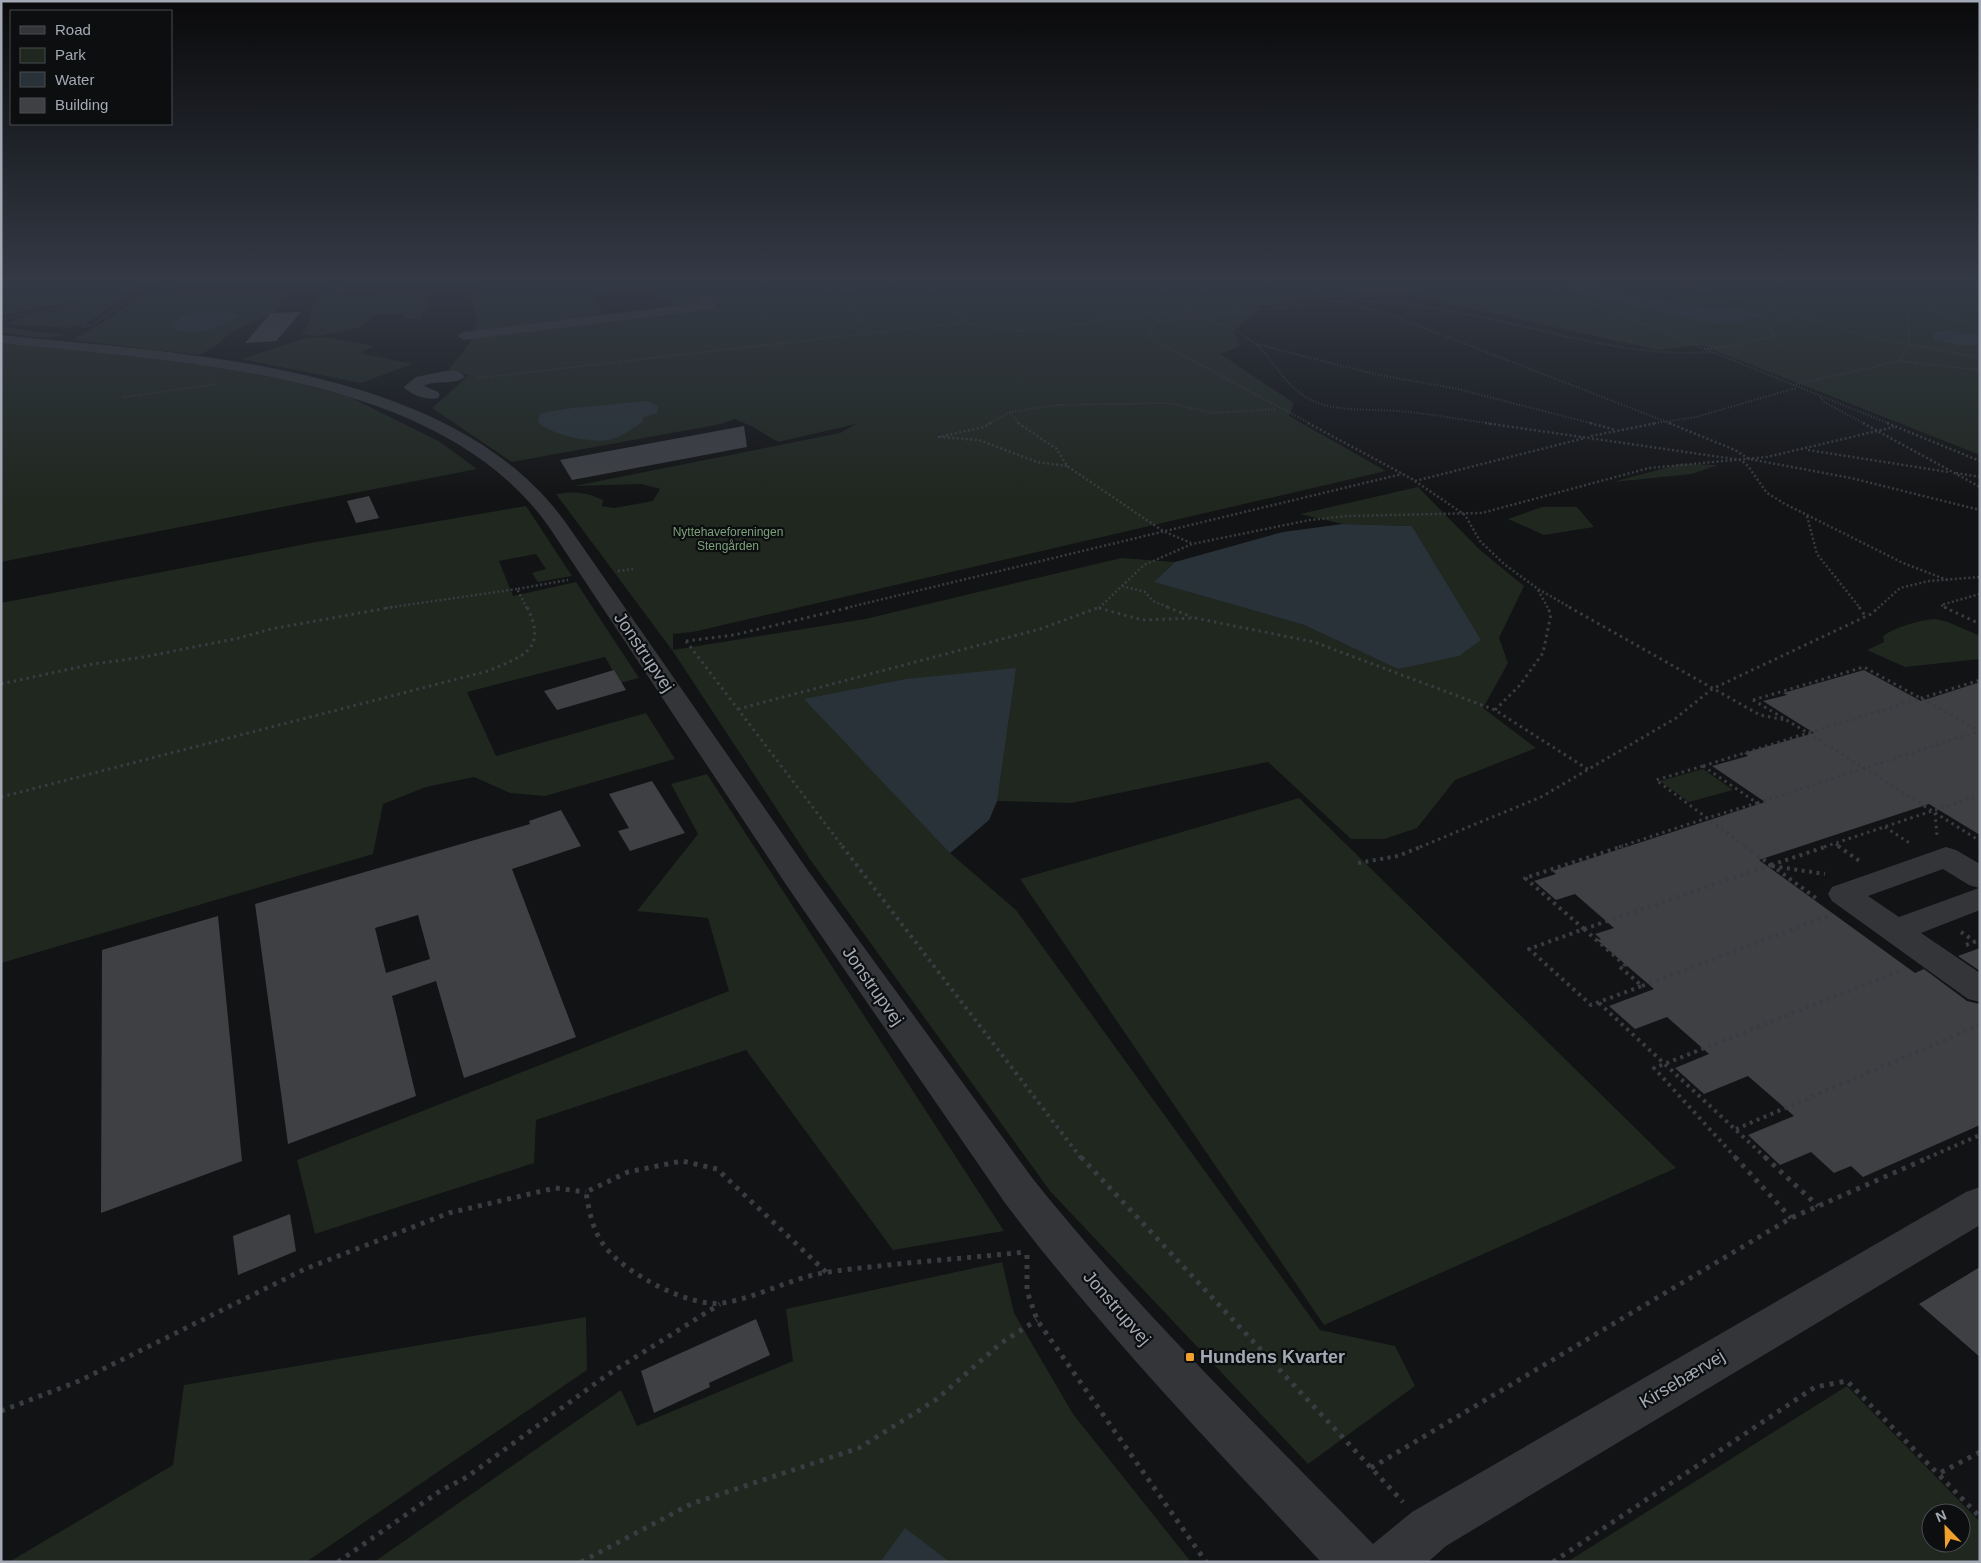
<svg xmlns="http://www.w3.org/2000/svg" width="1981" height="1563" font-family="Helvetica,sans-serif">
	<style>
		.green { fill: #1f271f; fill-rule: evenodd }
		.water { fill: #293238 }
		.building { fill: #3e4044; fill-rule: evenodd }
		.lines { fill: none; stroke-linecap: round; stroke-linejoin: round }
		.path-far4 { stroke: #393c40; stroke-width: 2; stroke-dasharray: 1 2; stroke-linecap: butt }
		.path-far3 { stroke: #393c40; stroke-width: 2.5; stroke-dasharray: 2 2.5; stroke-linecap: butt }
		.path-far2 { stroke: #393c40; stroke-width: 3; stroke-dasharray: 2.5 4; stroke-linecap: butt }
		.path-far1 { stroke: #393c40; stroke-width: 4; stroke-dasharray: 3 4.5; stroke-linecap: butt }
		.path { stroke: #393c40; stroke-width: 5; stroke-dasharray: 4 6; stroke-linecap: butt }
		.minor { fill: #333539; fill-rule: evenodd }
		.poi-dot { fill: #f1a02e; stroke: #0d0e0f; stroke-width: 2 }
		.labels { text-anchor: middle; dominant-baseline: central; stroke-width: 4.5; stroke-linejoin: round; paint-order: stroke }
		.far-park-label { font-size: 12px; fill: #7ba07b; stroke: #0d0e0f }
		.near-street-label { font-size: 18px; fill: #a4aab5; stroke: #0d0e0f }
		.near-poi-label { font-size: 18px; font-weight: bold; fill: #a4aab5; stroke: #0d0e0f; text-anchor: start }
	</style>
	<rect width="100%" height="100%" fill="#121314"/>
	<!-- green -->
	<g class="green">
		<polygon points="1,283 143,283 86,324 69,328 6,324 28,316 88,305 87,302 60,304 1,315"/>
		<polygon points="158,283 180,283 171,291 253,290 254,294 293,293 271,315 233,331 214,347 200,355 71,340 104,322"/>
		<polygon points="328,283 346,283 339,297 370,296 424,288 431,299 420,319 404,319 403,314 376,314 359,328 319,336 301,334 309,324 312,304"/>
		<path d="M476 283H1980V455L1701 345 1658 350 1391 291 1262 306 1234 331 1240 346 1220 354 1294 403 1289 416 1386 471 693 632 673 634V650L865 619 1121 558 1175 562 1155 582 1304 625 1399 669 1480 639 1412 526 1343 524 1300 514 1418 487 1480 550 1524 586 1499 638 1508 663 1483 708 1536 748 1455 780 1417 828 1384 839H1351L1268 762 1071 803 997 801 989 820 950 853 1016 910 1320 1330 1395 1346 1415 1386 1308 1464 1050 1191 809 858 672 650 556 494C573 491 587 492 603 500L602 506 614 508 653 501 660 489 642 484 574 486 840 433 856 424 778 442 753 427 735 419 721 424 512 462 432 408 469 375 448 371C468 345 486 332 469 297ZM647 290 678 307 754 301 604 320 596 295Z"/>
		<path d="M1 327 64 335C44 341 22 335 1 332Z"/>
		<polygon points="324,337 374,346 360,353 412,364 361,383 242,359 306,338"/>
		<polygon points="1,343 202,363 289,381 350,397 440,442 477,469 1,562"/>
		<polygon points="1680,464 1718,465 1692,474 1613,482"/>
		<polygon points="526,506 572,576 538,582 532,573 546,569 536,554 499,561 513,596 576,582 639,678 620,683 605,657 467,692 496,756 646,713 675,759 545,796 510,793 474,777 426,787 383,804 373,854 1,963 1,603 311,543"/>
		<polygon points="1542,507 1577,507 1594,527 1544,535 1508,519"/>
		<path d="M1935 619 1948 622 1980 636V659L1905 667 1867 650 1884 642 1883 636C1895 627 1920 620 1935 619Z"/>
		<polygon points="1703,769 1733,790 1689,802 1660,781"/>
		<polygon points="707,774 1004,1231 893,1250 746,1050 536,1120 534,1163 315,1234 297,1160 729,991 708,918 637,911 698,834 671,784"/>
		<polygon points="1299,798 1676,1168 1324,1325 1020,879"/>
		<polygon points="1002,1262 1014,1313 1073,1414 1191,1562 950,1562 905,1529 880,1562 374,1562 621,1390 637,1426 793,1361 786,1309"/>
		<polygon points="586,1317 587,1370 306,1562 9,1562 173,1465 184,1385"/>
		<path d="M1847 1386 1980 1522V1562H1567ZM1931 1513H1961V1543H1931Z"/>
	</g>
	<!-- water -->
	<g class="water">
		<path d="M1556 283H1593L1597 286C1628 293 1658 301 1689 305 1714 308 1740 306 1763 315L1743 321 1712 323 1581 294Z"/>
		<path d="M205 311H219L240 316C224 327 189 339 170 326 179 315 192 314 205 311Z"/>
		<path d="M1950 330 1980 336V344C1963 347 1949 344 1933 339L1934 333Z"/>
		<path d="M647 401 658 406 657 413 642 418 644 421C633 428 622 437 609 440 591 443 550 435 538 422L540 413 572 408Z"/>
		<polygon points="1343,524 1412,526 1481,640 1459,656 1398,669 1304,625 1154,582 1175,562 1283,532"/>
		<polygon points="1016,668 997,801 989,820 950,853 804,699 906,679"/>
		<polygon points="905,1528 950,1562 880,1562"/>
	</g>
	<!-- building -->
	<g class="building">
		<polygon points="301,312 276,341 245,343 271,313"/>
		<polygon points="744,426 747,447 572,480 560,460"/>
		<polygon points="369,496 379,518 356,523 347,501"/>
		<polygon points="614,670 626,690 557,710 544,691"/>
		<polygon points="1864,670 1921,701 1980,682 1980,835 1929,804 1759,860 1915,973 1924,969 1967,1001 1980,1004 1980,1125 1863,1177 1851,1166 1834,1173 1811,1152 1780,1165 1748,1135 1794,1116 1748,1076 1704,1094 1675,1068 1709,1054 1667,1017 1635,1029 1609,1006 1654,989 1597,940 1601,939 1595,934 1614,928 1575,894 1556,900 1534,881 1556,874 1552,871 1765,802 1712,766 1748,756 1744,753 1814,733 1763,701 1787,695 1783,693"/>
		<polygon points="652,781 685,833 630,851 618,831 629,828 609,794"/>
		<path d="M561 810 581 846 512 869 576 1037 464 1078 436 981 392 996 416 1096 288 1144 255 904 530 824 529 821ZM418 915 430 959 386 973 375 928Z"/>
		<polygon points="218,916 242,1161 101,1213 102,950"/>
		<polygon points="1980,948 1980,971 1958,956"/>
		<polygon points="290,1214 296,1251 238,1275 233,1236"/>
		<polygon points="1980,1267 1980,1357 1919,1304"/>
		<polygon points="756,1319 770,1355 709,1383 710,1387 654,1413 641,1371"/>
	</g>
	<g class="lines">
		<!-- path-far4 -->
		<g class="path-far4">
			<polyline points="295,283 297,284 296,290"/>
			<polyline points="798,283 809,293"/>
			<polyline points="926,283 966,322"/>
			<polyline points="1155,283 1176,299 1149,330 1150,338 1311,424"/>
			<polyline points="1194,283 1240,311"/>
			<polyline points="1309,283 1336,301 1383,312 1672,424"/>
			<polyline points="1543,283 1890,424"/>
			<polyline points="1676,283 1757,302 1861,335 1980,358"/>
			<polyline points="829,292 843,297 873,333"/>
			<polyline points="1903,297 1980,330"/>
			<path d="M1176 299C1182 303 1187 311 1193 314 1217 324 1232 325 1254 343 1276 361 1284 387 1313 401 1336 412 1374 409 1400 411 1431 414 1463 420 1494 424"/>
			<polyline points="1352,299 1456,283"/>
			<path d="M1342 301C1397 301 1450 310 1504 322 1572 337 1639 357 1710 352"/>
			<polyline points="727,304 890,283"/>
			<polyline points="1185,305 1222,300"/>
			<polyline points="2,319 122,296"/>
			<polyline points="1156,322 1336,301"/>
			<polyline points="82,327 94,324 151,283"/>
			<polyline points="1256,344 1374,374 1458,389 1594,424"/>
			<path d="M1705 349C1730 348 1750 339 1775 337L1770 328 1799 315"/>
			<polyline points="1899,361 1980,370"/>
			<path d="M478 378 967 322C1039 346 1093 312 1162 315"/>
			<polyline points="1793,385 1899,361 1909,346 1909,321 1898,283"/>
			<polyline points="123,397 218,384"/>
			<polyline points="1820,397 1824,402 1865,424"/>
			<polyline points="1010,412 1019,424"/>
			<polyline points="988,424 1010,412 1058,405 1169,403 1212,413 1277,409"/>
			<polyline points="1649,424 1696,417 1796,388"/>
		</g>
		<!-- path-far3 -->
		<g class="path-far3">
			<polyline points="991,423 984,427 939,437 979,440 1037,462 1067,466"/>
			<polyline points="1018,423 1057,449 1067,466 1163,531 1191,543"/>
			<polyline points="1308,423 1412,479 1465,515 1480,541 1504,564 1538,589 1571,608"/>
			<polyline points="1485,423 1741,460 1748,466 1767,493 1785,504 1903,563 1950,581"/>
			<polyline points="1590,423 1616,430"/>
			<polyline points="1669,423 1735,450 1749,459 1851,478 1980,510"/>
			<polyline points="1863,423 1980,487"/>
			<polyline points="1887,423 1980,461"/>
			<polyline points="1591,436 1657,423"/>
			<polyline points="1808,450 1948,472"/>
			<polyline points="1956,473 1980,477"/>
			<polyline points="1415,481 1585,438"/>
			<polyline points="1807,516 1817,554 1860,608"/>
			<polyline points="618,571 633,569"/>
			<polyline points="1122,586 1145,592 1153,601 1170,608"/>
			<polyline points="1538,590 1548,608"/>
			<polyline points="386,608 517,589"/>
			<polyline points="527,608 517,589 568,580"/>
			<polyline points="846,608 1402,474"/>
			<polyline points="1099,608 1144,565 1192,544 1310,520 1346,516 1482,513 1649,468 1767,457 1894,427"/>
			<polyline points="1878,608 1900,588 1929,581 1980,577"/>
			<polyline points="1947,608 1941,605 1980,594"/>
		</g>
		<!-- path-far2 -->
		<g class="path-far2">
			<polyline points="1167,607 1192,617"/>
			<polyline points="1569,607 1760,715 1785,720"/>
			<polyline points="1859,607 1866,617"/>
			<polyline points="1944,607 1980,624"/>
			<polyline points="1099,608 1142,620 1195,618 1314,642 1495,710 1589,770"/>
			<polyline points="686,641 843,847"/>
			<polyline points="686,641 734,635 852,607"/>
			<polyline points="1,684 93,664 144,657 239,638 271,629 393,607"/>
			<polyline points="1753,700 1864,667 1980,731"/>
			<polyline points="1753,700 1808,733 1980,680"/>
			<polyline points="738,709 1040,629 1100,607"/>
			<polyline points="1495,710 1520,685 1543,653 1551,614 1547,607"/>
			<polygon points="1703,766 1757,803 1707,818 1656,780"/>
			<polyline points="1703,766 1808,733 1980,841"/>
			<path d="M1 797 488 671C523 656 548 650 527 607"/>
			<polyline points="1757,803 1980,731"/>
			<polyline points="1935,813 1937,836"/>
			<polyline points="1885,827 1911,844"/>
			<polyline points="1836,844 1840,847"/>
			<polyline points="1420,847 1541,797 1676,718 1712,689 1871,614 1879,607"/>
			<polyline points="1619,847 1707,818 1746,847"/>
			<polyline points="1824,847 1980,795"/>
		</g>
		<!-- path-far1 -->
		<g class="path-far1">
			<polyline points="842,846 1081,1158"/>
			<polyline points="1745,846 1771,865"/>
			<polyline points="1838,846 1861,862"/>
			<polyline points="1358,863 1398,856 1423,846"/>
			<polyline points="1771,865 1816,898"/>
			<polyline points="1771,865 1828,846"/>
			<polyline points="1772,866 1825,874"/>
			<polygon points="1584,929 1625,965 1620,967 1642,986 1591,1005 1529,949"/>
			<polyline points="1584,929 1525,878 1623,846"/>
			<polyline points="1584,929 1771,865"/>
			<polyline points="1961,932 1974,941"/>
			<polyline points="1966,945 1980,940"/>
			<polyline points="1642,986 1828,916"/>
			<polyline points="1599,1003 1766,1158"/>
			<polyline points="1736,1129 1980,1025"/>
			<polyline points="1736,1158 1654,1068 1902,970"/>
			<polyline points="1927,1158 1980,1135"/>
		</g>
		<!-- path -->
		<g class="path">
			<polyline points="1081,1157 1403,1502"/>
			<polyline points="1735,1157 1791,1218"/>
			<polyline points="1765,1157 1818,1206"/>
			<polyline points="1027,1255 1027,1291 1037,1320 1206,1562"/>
			<path d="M826 1272 717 1169 682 1161 628 1172 586 1192C589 1212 593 1232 606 1248 627 1274 690 1308 723 1303 760 1297 792 1277 829 1272 894 1263 960 1259 1025 1252"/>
			<polyline points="1,1411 79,1381 305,1269 449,1213 555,1188 586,1192"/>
			<polyline points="1980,1452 1938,1474 1980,1517"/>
			<polyline points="1371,1468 1791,1218 1930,1157"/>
			<polyline points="338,1562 440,1491 467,1477 607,1375 720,1304"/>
			<polyline points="581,1562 691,1504 859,1448 937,1399 1001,1343 1037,1320"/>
			<polyline points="1553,1562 1815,1387 1847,1381 1938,1474"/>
		</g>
		<!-- minor -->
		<g class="minor">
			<polygon points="705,293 710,294 716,306 714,309 464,340 457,336 464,332 701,303 698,297"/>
			<path d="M1 335C181 354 451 362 566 523L809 872 1033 1179C1137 1309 1257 1425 1373 1544L1412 1512 1966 1192 1980 1187V1225L1446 1546 1428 1562H1321C1212 1445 1101 1330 1005 1203L787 886 549 527C439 370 174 362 1 343Z"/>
			<path d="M445 371H457L465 376C458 386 435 379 424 386L438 392 440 395 438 398C428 401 410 395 404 387L416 377Z"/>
			<path d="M1946 847 1956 850 1980 864V910L1921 933 1980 973V1002L1968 999 1832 901 1828 894 1832 887ZM1943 869 1969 885 1979 888 1899 917 1868 896Z"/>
		</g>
	</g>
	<!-- sky -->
	<linearGradient id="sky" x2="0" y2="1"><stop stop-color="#0a0a0b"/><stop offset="0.56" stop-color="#333945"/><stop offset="1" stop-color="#333945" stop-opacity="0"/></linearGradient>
	<rect width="1981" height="502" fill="url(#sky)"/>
	<!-- markers -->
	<rect class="poi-dot" x="1185" y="1352" width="10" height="10" rx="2.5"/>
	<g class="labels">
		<!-- far-park labels -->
		<g class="far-park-label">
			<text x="728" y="532">Nyttehaveforeningen<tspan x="728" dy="14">Stengården</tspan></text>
		</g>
		<!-- near-street labels -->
		<g class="near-street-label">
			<text transform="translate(644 652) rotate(56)">Jonstrupvej</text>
			<text transform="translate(873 986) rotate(55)">Jonstrupvej</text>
			<text transform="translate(1117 1308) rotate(49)">Jonstrupvej</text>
			<text transform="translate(1682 1379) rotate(-31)">Kirsebærvej</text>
		</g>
		<!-- near-poi labels -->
		<g class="near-poi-label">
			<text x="1200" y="1357">Hundens Kvarter</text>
		</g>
	</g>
	<!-- border -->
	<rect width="1981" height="1563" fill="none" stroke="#a4aab5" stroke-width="5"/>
	<!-- legend -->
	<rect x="10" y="10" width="162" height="115" fill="#0d0e0f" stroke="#494c51"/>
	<rect x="20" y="26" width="25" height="8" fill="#333539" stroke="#494c51"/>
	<text x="55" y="35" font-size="15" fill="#a4aab5">Road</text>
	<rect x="20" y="48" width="25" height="15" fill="#1f271f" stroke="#494c51"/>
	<text x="55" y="60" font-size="15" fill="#a4aab5">Park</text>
	<rect x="20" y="72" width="25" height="15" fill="#293238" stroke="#494c51"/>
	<text x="55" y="85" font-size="15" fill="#a4aab5">Water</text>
	<rect x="20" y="98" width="25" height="15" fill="#3e4044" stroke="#494c51"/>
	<text x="55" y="110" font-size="15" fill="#a4aab5">Building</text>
	<!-- north arrow -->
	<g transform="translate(1946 1528) rotate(337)"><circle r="24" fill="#0d0e0f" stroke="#494c51"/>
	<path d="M0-4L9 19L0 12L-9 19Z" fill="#f1a02e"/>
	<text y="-8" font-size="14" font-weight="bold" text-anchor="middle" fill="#a4aab5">N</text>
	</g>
</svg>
